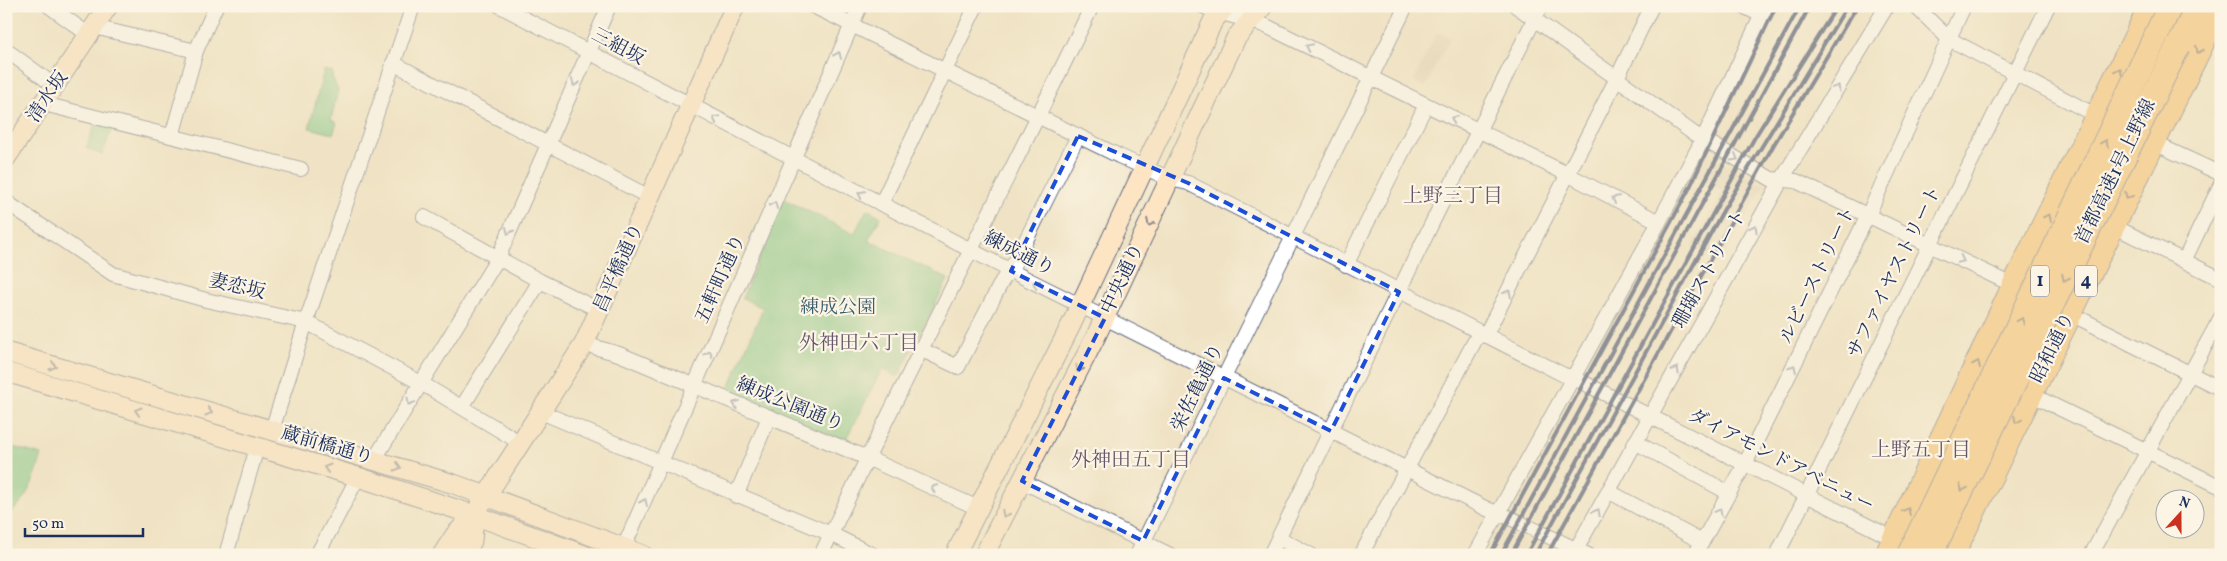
<svg xmlns="http://www.w3.org/2000/svg" width="2227" height="561" font-family="Vollkorn,'Noto Serif JP',serif">
	<style>
		.built { fill: #e1d2b6 }
		.green { fill: #7ac888; stroke: #4a7c73 }
		.lines { fill: none; stroke-linecap: round; stroke-linejoin: round }
		.street-casing { stroke: #666e82; stroke-width: 16 }
		.secondary-casing { stroke: #666e82; stroke-width: 21 }
		.highway-casing { stroke: #666e82; stroke-width: 26 }
		.street { stroke: #fff; stroke-width: 14 }
		.secondary { stroke: #fde5c4; stroke-width: 19 }
		.highway { stroke: #f9bf6c; stroke-width: 24 }
		.rail { stroke: #1b2f5e; stroke-width: 4 }
		.highway-bridge-casing { stroke: #666e82; stroke-width: 26; stroke-linecap: butt }
		.highway-bridge { stroke: #f9bf6c; stroke-width: 24 }
		.oneway { stroke: #8d97ae }
		.oneway2 { stroke: #7f7064 }
		.oneway3 { stroke: #8c8a91 }
		.marked { fill: none; stroke: #1d4ed8; stroke-width: 4; stroke-dasharray: 10 6; stroke-linejoin: round }
		.labels { text-anchor: middle; dominant-baseline: central; stroke-width: 4.5; stroke-linejoin: round; paint-order: stroke }
		.shield { fill: #fcf5e5; stroke: #5e6a86; stroke-width: 1 }
		.shield-label { font-size: 18px; font-weight: bold; fill: #1b2f5e }
		.street-label { font-size: 19px; fill: #1b2f5e; stroke: #fcf5e5 }
		.park-label { font-size: 19px; fill: #385d6b; stroke: #fcf5e5 }
		.neighbourhood-label { font-size: 20px; fill: #65576a; stroke: #fcf5e5 }
	</style>
	<rect width="100%" height="100%" fill="#fcf5e5"/>
	<filter id="ink" filterUnits="userSpaceOnUse"><feTurbulence type="fractalNoise" baseFrequency=".02" numOctaves="2"/><feDisplacementMap in="SourceGraphic" scale="10" xChannelSelector="R" yChannelSelector="G"/><feConvolveMatrix kernelMatrix="1 2 1 2 8 2 1 2 1" color-interpolation-filters="sRGB"/></filter>
	<filter id="wash" filterUnits="userSpaceOnUse"><feTurbulence type="fractalNoise" baseFrequency=".0096" numOctaves="4" result="noise"/><feDisplacementMap in="SourceGraphic" scale="20" xChannelSelector="R" yChannelSelector="G"/><feGaussianBlur stdDeviation="1.12" result="paint"/><feColorMatrix in="noise" values="0 0 0 0 0 0 0 0 0 0 0 0 0 0 0 0 0 1.4 0 .05"/><feComposite in="paint" operator="in"/></filter>
	<g filter="url(#wash)">
		<rect width="100%" height="100%" fill="#f0e3c5"/>
		<!-- built -->
		<g class="built">
			<polygon points="1437,32 1450,38 1425,87 1413,81"/>
			<polygon points="1705,153 1764,186 1721,262 1692,246 1723,191 1694,174"/>
		</g>
		<!-- green -->
		<g class="green">
			<polygon points="324,70 333,72 332,77 338,90 331,120 337,123 333,134 309,128"/>
			<polygon points="96,121 113,126 102,155 86,148"/>
			<polygon points="784,199 854,234 867,209 881,217 868,240 948,279 898,377 882,369 845,441 727,393 763,308 742,298"/>
			<path d="M6 445 42 455C37 473 25 507 6 515Z"/>
		</g>
	</g>
	<g filter="url(#ink)">
		<g class="lines">
			<!-- street casing -->
			<g class="street-casing">
				<g id="street">
					<polyline points="49,6 89,35"/>
					<polyline points="500,6 1011,271 1487,509 1508,517 1588,555"/>
					<polyline points="813,6 1119,156 1170,179 1188,183 1564,375 1574,378 1894,539"/>
					<path d="M1203 6C1223 16 1245 17 1266 26L1567 174 1659 222"/>
					<polyline points="1516,6 1693,133 1771,179 1796,181 2019,288"/>
					<polyline points="1743,6 1761,15"/>
					<polyline points="1915,6 1949,39 2097,116"/>
					<polyline points="94,27 196,51"/>
					<polyline points="6,50 55,86"/>
					<polyline points="393,63 651,198"/>
					<polyline points="44,104 301,169"/>
					<polyline points="172,136 196,51 216,6"/>
					<polyline points="2154,143 2221,174"/>
					<polyline points="6,202 113,274 206,300 306,322 421,383 521,443"/>
					<polyline points="881,204 976,6"/>
					<polyline points="424,217 540,281 601,311"/>
					<polyline points="2113,226 2221,279"/>
					<polyline points="2184,261 2221,184"/>
					<polyline points="1346,265 1426,105"/>
					<polyline points="2065,311 2221,389"/>
					<polyline points="1485,336 1616,80 1652,6"/>
					<polyline points="584,344 619,354 867,458 978,508"/>
					<polyline points="920,349 958,367 1002,281 1015,262 1078,136"/>
					<polyline points="2030,394 2221,487"/>
					<polyline points="462,407 540,281"/>
					<polyline points="541,412 831,534 873,555"/>
					<polyline points="272,430 306,322 413,6"/>
					<polyline points="1635,442 1729,493"/>
					<polyline points="374,460 498,258 609,6"/>
					<polyline points="1022,481 1170,555"/>
					<polyline points="1608,491 1702,542"/>
					<polyline points="736,496 769,417"/>
					<polyline points="1279,538 1311,555"/>
					<polyline points="624,547 860,6"/>
					<polyline points="226,555 257,447"/>
					<polyline points="317,555 358,477"/>
					<path d="M821 555C908 370 1003 190 1092 6"/>
					<polyline points="1137,555 1406,6"/>
					<polyline points="1270,555 1438,211 1541,6"/>
					<polyline points="1361,555 1479,333"/>
					<polyline points="1475,555 1659,222 1703,139 1766,6"/>
					<polyline points="1573,555 1782,179 1887,6"/>
					<polyline points="1695,555 1745,464 1868,215 1964,6"/>
					<polyline points="1777,555 2048,6"/>
					<polyline points="2091,555 2221,317"/>
				</g>
			</g>
			<!-- secondary casing -->
			<g class="secondary-casing">
				<g id="secondary">
					<polyline points="6,158 108,6"/>
					<polyline points="6,352 454,484 643,555"/>
					<polyline points="6,372 358,477 474,515 584,555"/>
					<polyline points="442,555 455,535 474,515 584,344 735,6"/>
					<polyline points="463,555 472,541 474,515"/>
					<polyline points="955,555 1071,325 1213,21 1226,6"/>
					<polyline points="984,555 1095,338 1236,38 1263,6"/>
				</g>
			</g>
			<!-- highway casing -->
			<g class="highway-casing">
				<g id="highway">
					<polyline points="2178,46 2198,6"/>
					<polyline points="1887,555 2014,286 2151,6"/>
					<polyline points="1952,555 2220,6"/>
				</g>
			</g>
			<!-- street -->
			<use href="#street" class="street"/>
			<!-- secondary -->
			<use href="#secondary" class="secondary"/>
			<!-- highway -->
			<use href="#highway" class="highway"/>
			<!-- rail -->
			<g class="rail">
				<polyline points="1490,555 1689,189 1776,6"/>
				<polyline points="1501,555 1800,6"/>
				<polyline points="1511,555 1810,6"/>
				<polyline points="1526,555 1755,137 1837,6"/>
				<polyline points="1535,555 1724,209 1847,6"/>
				<polyline points="1547,555 1773,146 1857,6"/>
			</g>
			<!-- highway-bridge casing -->
			<g class="highway-bridge-casing">
				<g id="highway-bridge">
					<polyline points="1909,555 2170,6"/>
					<polyline points="1930,555 2178,46"/>
				</g>
			</g>
			<!-- highway-bridge -->
			<use href="#highway-bridge" class="highway-bridge"/>
		</g>
		<!-- one-way arrows -->
		<defs><path id="oneway-chevron" d="M-2-3.5L2.5 0L-2 3.5" fill="none" stroke-width="1.6" stroke-linecap="round" stroke-linejoin="round" transform="scale(1.25)"/></defs>
		<g class="oneway">
			<use href="#oneway-chevron" transform="translate(1309 47) rotate(-154)"/>
			<use href="#oneway-chevron" transform="translate(838 55) rotate(-67)"/>
			<use href="#oneway-chevron" transform="translate(575 83) rotate(113)"/>
			<use href="#oneway-chevron" transform="translate(1837 88) rotate(-59)"/>
			<use href="#oneway-chevron" transform="translate(716 119) rotate(-153)"/>
			<use href="#oneway-chevron" transform="translate(1454 119) rotate(-153)"/>
			<use href="#oneway-chevron" transform="translate(1735 158) rotate(30)"/>
			<use href="#oneway-chevron" transform="translate(861 194) rotate(-153)"/>
			<use href="#oneway-chevron" transform="translate(1615 199) rotate(-152)"/>
			<use href="#oneway-chevron" transform="translate(774 205) rotate(-67)"/>
			<use href="#oneway-chevron" transform="translate(1754 228) rotate(-61)"/>
			<use href="#oneway-chevron" transform="translate(509 231) rotate(114)"/>
			<use href="#oneway-chevron" transform="translate(1961 260) rotate(26)"/>
			<use href="#oneway-chevron" transform="translate(1036 284) rotate(-153)"/>
			<use href="#oneway-chevron" transform="translate(1508 293) rotate(-63)"/>
			<use href="#oneway-chevron" transform="translate(709 354) rotate(-66)"/>
			<use href="#oneway-chevron" transform="translate(1793 368) rotate(-64)"/>
			<use href="#oneway-chevron" transform="translate(1676 370) rotate(-61)"/>
			<use href="#oneway-chevron" transform="translate(410 402) rotate(121)"/>
			<use href="#oneway-chevron" transform="translate(736 404) rotate(-158)"/>
			<use href="#oneway-chevron" transform="translate(934 488) rotate(-156)"/>
			<use href="#oneway-chevron" transform="translate(644 502) rotate(-66)"/>
			<use href="#oneway-chevron" transform="translate(1597 512) rotate(-61)"/>
			<use href="#oneway-chevron" transform="translate(1719 512) rotate(-61)"/>
		</g>
		<g class="oneway2">
			<use href="#oneway-chevron" transform="translate(2199 50) rotate(116)"/>
			<use href="#oneway-chevron" transform="translate(2119 71) rotate(-64)"/>
			<use href="#oneway-chevron" transform="translate(2105 143) rotate(-65)"/>
			<use href="#oneway-chevron" transform="translate(2128 196) rotate(116)"/>
			<use href="#oneway-chevron" transform="translate(2048 217) rotate(-64)"/>
			<use href="#oneway-chevron" transform="translate(2065 278) rotate(116)"/>
			<use href="#oneway-chevron" transform="translate(2021 321) rotate(-65)"/>
			<use href="#oneway-chevron" transform="translate(1977 364) rotate(-65)"/>
			<use href="#oneway-chevron" transform="translate(2017 420) rotate(116)"/>
			<use href="#oneway-chevron" transform="translate(1963 488) rotate(116)"/>
			<use href="#oneway-chevron" transform="translate(1907 511) rotate(-65)"/>
		</g>
		<g class="oneway3">
			<use href="#oneway-chevron" transform="translate(1150 223) rotate(116)"/>
			<use href="#oneway-chevron" transform="translate(53 366) rotate(17)"/>
			<use href="#oneway-chevron" transform="translate(1079 369) rotate(117)"/>
			<use href="#oneway-chevron" transform="translate(138 411) rotate(-163)"/>
			<use href="#oneway-chevron" transform="translate(209 412) rotate(16)"/>
			<use href="#oneway-chevron" transform="translate(398 467) rotate(17)"/>
			<use href="#oneway-chevron" transform="translate(327 468) rotate(-163)"/>
			<use href="#oneway-chevron" transform="translate(1005 514) rotate(117)"/>
		</g>
	</g>
	<!-- marked area -->
	<path d="M0 0H2227V561H0ZM1078 136 1188 183 1399 292 1331 431 1224 378 1143 541 1022 481 1105 318 1011 271Z" fill="#f0e3c5" fill-opacity=".55" fill-rule="evenodd"/>
	<path class="marked" d="M1078 136 1188 183 1399 292 1331 431 1224 378 1143 541 1022 481 1105 318 1011 271Z"/>
	<g class="labels">
		<!-- shield labels -->
		<g class="shield">
			<rect x="2031" y="265.5" width="18" height="31" rx="4"/>
			<rect x="2075" y="265.5" width="22" height="31" rx="4"/>
		</g>
		<g class="shield-label">
			<text x="2040" y="281">1</text>
			<text x="2086" y="281">4</text>
		</g>
		<!-- street labels -->
		<g class="street-label">
			<text transform="translate(618 47) rotate(28)">三組坂</text>
			<text transform="translate(48 97) rotate(-56)">清水坂</text>
			<text transform="translate(2116 172) rotate(-64)">首都高速1号上野線</text>
			<text transform="translate(1019 254) rotate(27)">練成通り</text>
			<text transform="translate(619 268) rotate(-66)">昌平橋通り</text>
			<text transform="translate(1710 269) rotate(-61)">珊瑚ストリート</text>
			<text transform="translate(1895 272) rotate(-64)">サファイヤストリート</text>
			<text transform="translate(1818 275) rotate(-64)">ルビーストリート</text>
			<text transform="translate(721 279) rotate(-66)">五軒町通り</text>
			<text transform="translate(1123 279) rotate(-65)">中央通り</text>
			<text transform="translate(237 287) rotate(13)">妻恋坂</text>
			<text transform="translate(2053 348) rotate(-64)">昭和通り</text>
			<text transform="translate(1198 388) rotate(-64)">栄佐亀通り</text>
			<text transform="translate(790 405) rotate(22)">練成公園通り</text>
			<text transform="translate(327 446) rotate(16)">蔵前橋通り</text>
			<text transform="translate(1781 461) rotate(27)">ダイアモンドアベニュー</text>
		</g>
		<!-- park labels -->
		<g class="park-label">
			<text x="838" y="308">練成公園</text>
		</g>
		<!-- neighbourhood labels -->
		<g class="neighbourhood-label">
			<text x="1453" y="197">上野三丁目</text>
			<text x="859" y="344">外神田六丁目</text>
			<text x="1921" y="451">上野五丁目</text>
			<text x="1131" y="461">外神田五丁目</text>
		</g>
	</g>
	<!-- margin -->
	<rect width="2227" height="561" fill="none" stroke="#fcf5e5" stroke-width="25"/>
	<!-- north arrow -->
	<g transform="translate(2180 514) rotate(21)"><circle r="24" fill="#fcf5e5" stroke="#a2a6af"/>
	<path d="M0-4L9 19L0 12L-9 19Z" fill="#c8321e"/>
	<text y="-8" font-size="14" font-weight="bold" text-anchor="middle" fill="#1b2f5e">N</text>
	</g>
	<!-- scale -->
	<path d="M25 528v8h118v-8" fill="none" stroke="#1b2f5e" stroke-width="2.5"/>
	<text x="32" y="528" font-size="15" fill="#1b2f5e" stroke="#fcf5e5" stroke-width="4" paint-order="stroke">50 m</text>
</svg>
